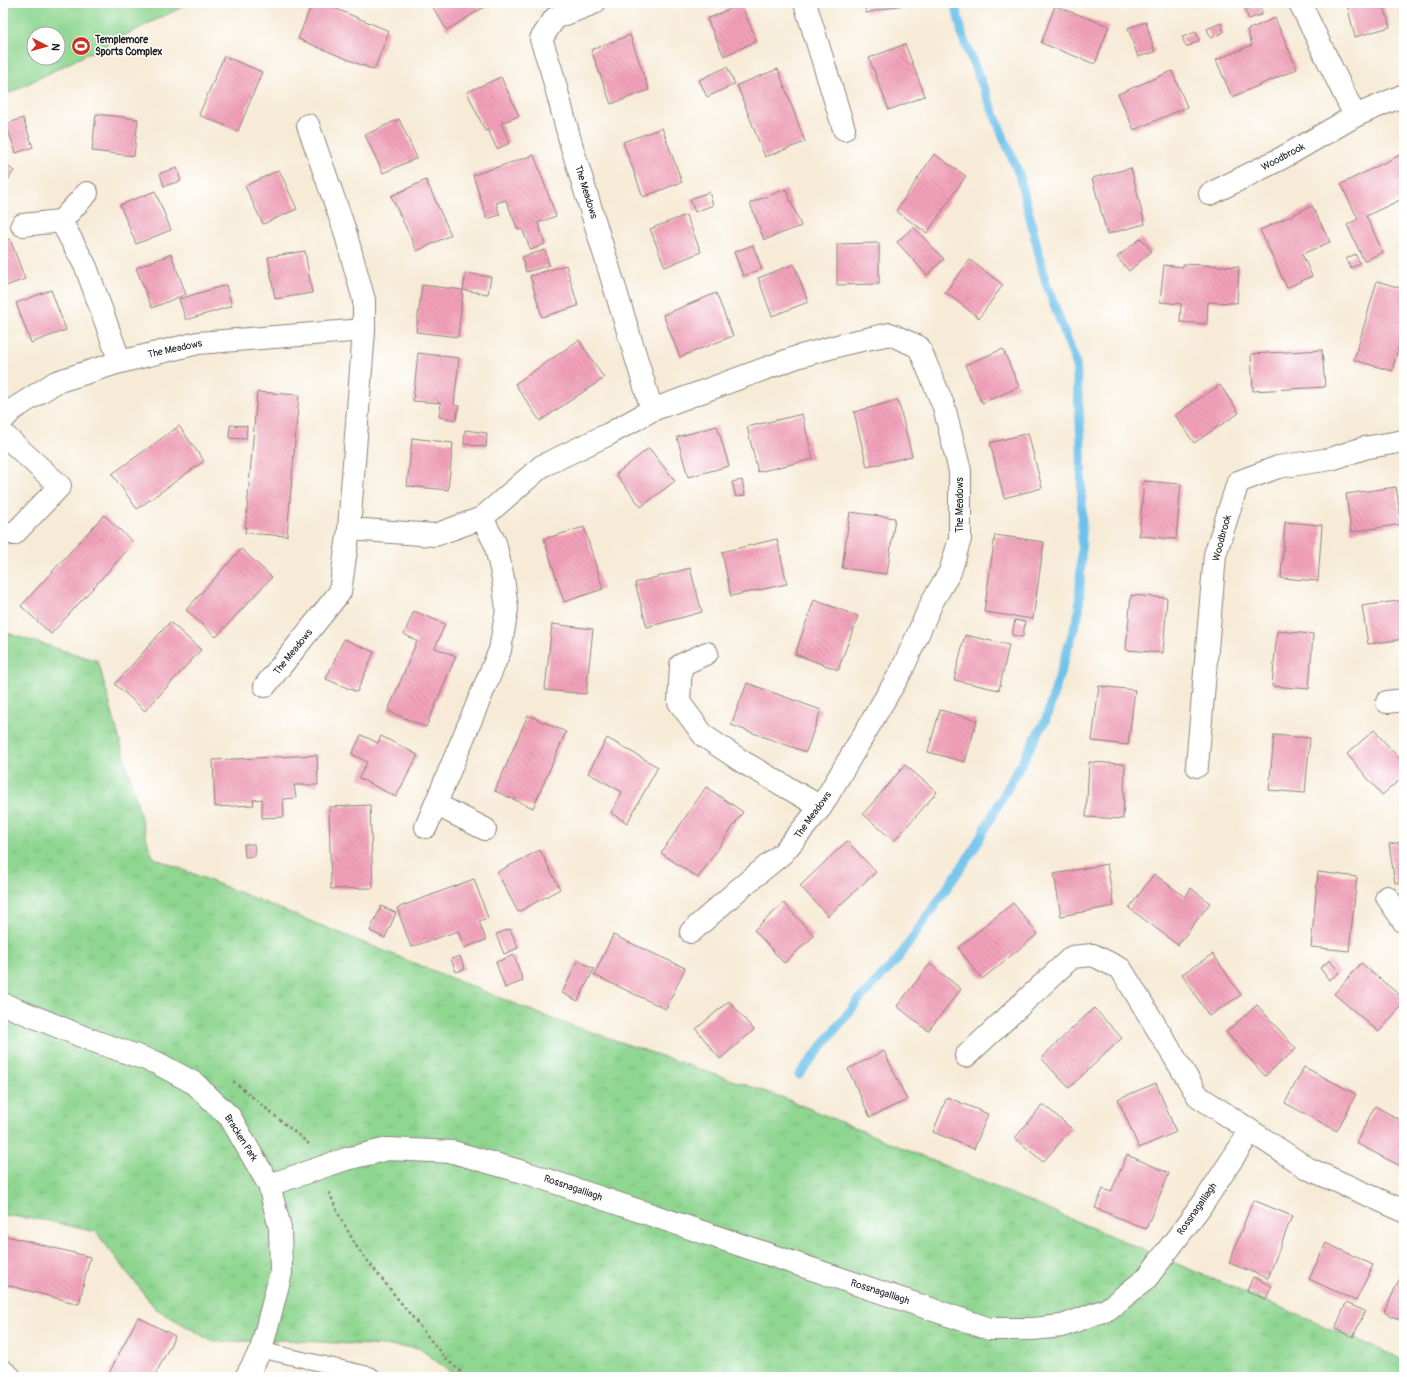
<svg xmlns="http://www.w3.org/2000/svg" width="1407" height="1380" font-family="Pangolin,sans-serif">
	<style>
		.grass { fill: url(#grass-tufts); stroke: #567956 }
		.pitch { fill: #8fd691; stroke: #567956; fill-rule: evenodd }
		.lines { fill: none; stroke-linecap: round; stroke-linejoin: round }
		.stream { stroke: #6dc1ea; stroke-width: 9 }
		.building { fill: url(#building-back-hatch) }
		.lane-casing { stroke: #8a847a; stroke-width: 17 }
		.street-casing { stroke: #8a847a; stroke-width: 24 }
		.path { stroke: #8a847a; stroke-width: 2.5; stroke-dasharray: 3 3; stroke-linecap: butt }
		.lane { stroke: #fff; stroke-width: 15 }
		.street { stroke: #fff; stroke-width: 22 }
		.labels { text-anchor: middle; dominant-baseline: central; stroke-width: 3; stroke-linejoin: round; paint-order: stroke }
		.poi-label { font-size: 10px; font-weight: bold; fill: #1c1c1c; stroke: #fff; text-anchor: start }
		.street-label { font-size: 10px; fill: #1c1c1c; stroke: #fff }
	</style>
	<defs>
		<pattern id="grass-tufts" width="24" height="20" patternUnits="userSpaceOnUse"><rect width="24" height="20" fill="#8fd691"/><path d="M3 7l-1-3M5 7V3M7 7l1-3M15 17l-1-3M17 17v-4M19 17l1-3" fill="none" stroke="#7bb77c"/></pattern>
		<pattern id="building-back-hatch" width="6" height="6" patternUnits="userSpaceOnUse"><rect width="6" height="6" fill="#f2a0ba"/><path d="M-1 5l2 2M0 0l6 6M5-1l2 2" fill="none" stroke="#cf899f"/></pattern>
	</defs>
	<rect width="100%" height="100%" fill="#fff"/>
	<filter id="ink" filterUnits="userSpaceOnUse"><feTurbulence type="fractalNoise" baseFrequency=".025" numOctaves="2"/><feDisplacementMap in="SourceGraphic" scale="8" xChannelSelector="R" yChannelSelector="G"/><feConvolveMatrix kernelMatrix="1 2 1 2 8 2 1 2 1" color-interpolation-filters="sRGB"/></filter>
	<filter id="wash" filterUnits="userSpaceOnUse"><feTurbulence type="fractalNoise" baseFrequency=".012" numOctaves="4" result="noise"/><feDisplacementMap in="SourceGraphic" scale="16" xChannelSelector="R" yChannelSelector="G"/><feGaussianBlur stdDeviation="0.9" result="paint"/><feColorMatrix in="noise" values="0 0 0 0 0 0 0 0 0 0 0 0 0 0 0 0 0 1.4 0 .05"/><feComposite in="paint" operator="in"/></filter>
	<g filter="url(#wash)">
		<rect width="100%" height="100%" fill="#f7ebd7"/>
		<!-- grass -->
		<polygon class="grass" points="3,632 98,661 150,851 154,858 550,1018 784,1098 1393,1355 1404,1361 1404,1377 457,1377 419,1348 286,1340 213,1342 155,1308 96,1232 49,1221 3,1215"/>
		<!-- pitch -->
		<path class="pitch" d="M3 3H190L3 96ZM34 34H58V58H34Z"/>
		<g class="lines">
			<!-- stream -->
			<polyline class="stream" points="799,1075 858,1001 897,960 972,852 1046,719 1079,612 1082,533 1081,440 1076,363 1046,283 1020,177 963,38 955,3"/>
		</g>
		<g id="blocks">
			<!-- building -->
			<g class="building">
				<polygon points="312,3 322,3 389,31 374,70 298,39"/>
				<polygon points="430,3 491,3 447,30"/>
				<polygon points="864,3 907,3 907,4 866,13"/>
				<polygon points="1354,3 1383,3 1390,27 1355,37 1347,5"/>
				<polygon points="741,4 757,41 724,56 707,19"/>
				<polygon points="1259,5 1263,14 1249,19 1245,10"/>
				<polygon points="1055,6 1109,26 1095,64 1041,43"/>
				<polygon points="1275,18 1297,69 1232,97 1216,60 1252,45 1247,30"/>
				<polygon points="1146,22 1155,52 1138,57 1128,28"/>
				<polygon points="1221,23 1224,32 1211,38 1207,29"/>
				<polygon points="1196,32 1199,41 1186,47 1182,37"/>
				<polygon points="630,35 649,90 611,104 591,50"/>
				<polygon points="905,44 925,96 889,110 869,58"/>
				<polygon points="224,56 262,72 238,131 199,115"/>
				<polygon points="727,67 735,84 707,97 699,80"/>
				<polygon points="778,69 805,142 765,157 737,85"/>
				<polygon points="1172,71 1187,107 1134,130 1118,94"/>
				<polygon points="501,77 519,116 501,123 510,143 497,149 488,130 485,131 467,92"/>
				<polygon points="96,114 138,119 134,156 92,151"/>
				<polygon points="23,118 33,147 16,153 6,124"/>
				<polygon points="399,119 417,158 383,173 365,135"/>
				<polygon points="662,128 682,182 643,197 623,142"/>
				<polygon points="1404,153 1404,198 1366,216 1383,252 1364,261 1347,225 1358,219 1341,184"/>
				<polygon points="934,154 966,176 927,233 896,211"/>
				<polygon points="534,155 556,216 538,223 545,244 531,250 522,229 518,230 506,200 496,203 500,215 487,219 473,175"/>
				<polygon points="3,163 14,171 3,187"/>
				<polygon points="177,168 181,181 164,186 160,173"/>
				<polygon points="1131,168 1145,224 1107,234 1092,178"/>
				<polygon points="279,170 297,209 263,224 245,186"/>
				<polygon points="426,180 451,235 417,251 391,196"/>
				<polygon points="786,189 801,226 764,240 750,203"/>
				<polygon points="155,191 171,230 136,244 120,205"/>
				<polygon points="709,192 713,205 695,212 690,199"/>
				<polygon points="1312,206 1330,242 1302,254 1312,276 1287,288 1260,230"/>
				<polygon points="686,215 701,252 665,267 650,229"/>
				<polygon points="913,227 944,259 927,275 897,242"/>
				<polygon points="1141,238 1152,251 1129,271 1117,257"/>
				<polygon points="10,239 25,279 3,287 3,242"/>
				<polygon points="879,243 879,284 837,285 837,244"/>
				<polygon points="753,245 762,269 743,276 734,252"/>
				<polygon points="545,250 549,265 526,272 522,257"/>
				<polygon points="305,251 312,293 275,299 268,257"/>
				<polygon points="171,254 186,294 152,308 136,268"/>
				<polygon points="1355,254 1360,263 1351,268 1346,259"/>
				<polygon points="970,260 1003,285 979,318 945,292"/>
				<polygon points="794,264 808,302 772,316 758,278"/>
				<polygon points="1183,264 1239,267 1237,303 1208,302 1207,324 1180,322 1181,304 1160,302 1164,265 1183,267"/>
				<polygon points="566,265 578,306 542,317 530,276"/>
				<polygon points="466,273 491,277 488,294 463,290"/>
				<polygon points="1377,281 1404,289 1404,326 1392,371 1354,360"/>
				<polygon points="226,285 232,306 186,320 179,299"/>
				<polygon points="422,285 463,290 458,337 416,332"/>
				<polygon points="51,290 66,330 31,343 16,303"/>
				<polygon points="716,293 733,336 680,357 663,315"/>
				<polygon points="579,340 604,378 540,421 515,384"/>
				<polygon points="1003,349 1019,387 982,403 965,365"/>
				<polygon points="1322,350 1325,387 1253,391 1251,354"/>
				<polygon points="418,353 459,358 454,405 459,406 456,420 439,417 441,403 413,401"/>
				<polygon points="1220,385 1239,413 1194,443 1175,415"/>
				<polygon points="257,392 299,395 287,536 245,533"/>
				<polygon points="898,400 912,456 867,467 854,412"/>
				<polygon points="802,414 813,459 758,472 747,427"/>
				<polygon points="230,425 247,426 246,439 229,438"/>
				<polygon points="179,426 204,461 137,509 112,474"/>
				<polygon points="717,426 729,466 688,477 677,437"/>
				<polygon points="465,430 487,433 486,447 464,444"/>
				<polygon points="1028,433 1042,488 1004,498 990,443"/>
				<polygon points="412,438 453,443 448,490 407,486"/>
				<polygon points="649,448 675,481 641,507 616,474"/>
				<polygon points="742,480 745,495 736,497 732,482"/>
				<polygon points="1144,481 1181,484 1176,539 1139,536"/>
				<polygon points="1396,487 1402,524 1351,532 1346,494"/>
				<polygon points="850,512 895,518 887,574 842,568"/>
				<polygon points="104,515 134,543 51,634 21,606"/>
				<polygon points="1285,522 1322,525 1318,581 1281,578"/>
				<polygon points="584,527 603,589 564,602 544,539"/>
				<polygon points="995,535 1044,542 1033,619 984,612"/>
				<polygon points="777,539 787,584 731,596 722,552"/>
				<polygon points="241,549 272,577 216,637 186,610"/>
				<polygon points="690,568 702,612 647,627 635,583"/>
				<polygon points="1131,595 1167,598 1163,653 1126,650"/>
				<polygon points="814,600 858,616 838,670 795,654"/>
				<polygon points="1404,600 1404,639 1368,644 1362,606"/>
				<polygon points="414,611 445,624 435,648 456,656 426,727 388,711 417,641 404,634"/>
				<polygon points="1015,620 1025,622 1023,637 1012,635"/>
				<polygon points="170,622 201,650 145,711 115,684"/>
				<polygon points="552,624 593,629 586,694 545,690"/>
				<polygon points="1277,631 1313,634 1309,689 1272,686"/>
				<polygon points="965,635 1009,645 999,690 954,680"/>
				<polygon points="344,639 374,652 357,692 326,679"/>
				<polygon points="747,683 821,710 806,752 731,725"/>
				<polygon points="1099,686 1135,690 1128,745 1092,741"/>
				<polygon points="940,710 977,720 965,762 928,752"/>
				<polygon points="528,715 566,732 533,808 495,791"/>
				<polygon points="1374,730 1404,764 1404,776 1382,795 1347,754"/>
				<polygon points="361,735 378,743 381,736 418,755 396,797 359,778 367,762 352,754"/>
				<polygon points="1274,735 1310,738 1305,793 1269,790"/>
				<polygon points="607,738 658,767 627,823 611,813 622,792 588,773"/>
				<polygon points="317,755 318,785 294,785 296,798 283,799 284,817 262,818 262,799 253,800 254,805 215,807 213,760"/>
				<polygon points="1089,762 1125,764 1123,819 1086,817"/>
				<polygon points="905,765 937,792 894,841 863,814"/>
				<polygon points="706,787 743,812 698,878 661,853"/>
				<polygon points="370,805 373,888 331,889 329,807"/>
				<polygon points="847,841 876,872 828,916 800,886"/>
				<polygon points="1404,842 1404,882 1395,883 1389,844"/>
				<polygon points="244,844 254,844 255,856 245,857"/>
				<polygon points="540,850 560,889 518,912 497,872"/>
				<polygon points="1107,864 1114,906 1061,916 1054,874"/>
				<polygon points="1318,872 1357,877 1349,951 1311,947"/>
				<polygon points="1154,874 1185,897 1191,888 1210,903 1178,945 1129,908"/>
				<polygon points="474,879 488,918 479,921 486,940 464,948 458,931 411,947 397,908"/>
				<polygon points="784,903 814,936 784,963 754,930"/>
				<polygon points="1013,903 1038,934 982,979 958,948"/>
				<polygon points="381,906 396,913 385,938 370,931"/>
				<polygon points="510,929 518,948 504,954 496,934"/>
				<polygon points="613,935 685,968 666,1009 594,975"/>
				<polygon points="1213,954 1241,995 1209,1016 1182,974"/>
				<polygon points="514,955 523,981 505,988 496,962"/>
				<polygon points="460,956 465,969 456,972 451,959"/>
				<polygon points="578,960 594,969 578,1001 562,993"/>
				<polygon points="1330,960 1339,973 1329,980 1320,968"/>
				<polygon points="1361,963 1404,999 1404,1003 1379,1032 1334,994"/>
				<polygon points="930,964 961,989 928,1031 897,1006"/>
				<polygon points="729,1001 754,1030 720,1059 696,1029"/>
				<polygon points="1257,1005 1296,1049 1265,1076 1226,1032"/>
				<polygon points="1094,1008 1122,1038 1069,1088 1041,1058"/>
				<polygon points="884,1051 907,1100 870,1117 848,1069"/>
				<polygon points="1304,1067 1356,1094 1337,1131 1285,1103"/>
				<polygon points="1156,1083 1176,1132 1139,1148 1118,1099"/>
				<polygon points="947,1097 988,1114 974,1149 933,1132"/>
				<polygon points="1043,1104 1072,1129 1043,1162 1015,1138"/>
				<polygon points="1375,1106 1404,1122 1404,1168 1356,1143"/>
				<polygon points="1127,1155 1169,1173 1146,1229 1095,1208 1103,1189 1111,1192"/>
				<polygon points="1253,1200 1292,1216 1268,1278 1229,1263"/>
				<polygon points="3,1235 90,1257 79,1304 3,1284"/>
				<polygon points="1326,1243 1373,1265 1356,1301 1309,1279"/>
				<polygon points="1401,1276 1404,1278 1404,1322 1384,1312"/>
				<polygon points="1253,1277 1272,1286 1266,1299 1247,1291"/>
				<polygon points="1346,1303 1365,1311 1353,1337 1335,1329"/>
				<polygon points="138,1317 175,1336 154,1377 107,1377"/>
			</g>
		</g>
	</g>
	<g filter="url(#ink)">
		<use href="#blocks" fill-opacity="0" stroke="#8a847a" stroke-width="1"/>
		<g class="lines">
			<!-- lane casing -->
			<g class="lane-casing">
				<polyline id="lane" points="261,1350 371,1375"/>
			</g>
			<!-- street casing -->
			<g class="street-casing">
				<g id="street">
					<polyline points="594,3 555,18 541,39 551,69 571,144 652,410"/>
					<polyline points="805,3 844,129"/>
					<polyline points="1300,3 1355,116"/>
					<polyline points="1210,194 1282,158 1355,116 1404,95"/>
					<polyline points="61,221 86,267 120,362"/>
					<polyline points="22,225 61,221 87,193"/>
					<polyline points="3,420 12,410 56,382 120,362 198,343 364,330"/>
					<polyline points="3,434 60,486 14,534"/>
					<polyline points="349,529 435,535 482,518 542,466 609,434 652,410 797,357 848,343 890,334 919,347 944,407 960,471 960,539 950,572 933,600 902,670 821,807 783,853 739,889 691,932"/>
					<polyline points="707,653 681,665 679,702 704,736 743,762 821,807"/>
					<polyline points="265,686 340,592 349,529 364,330 364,300 344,228 308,125"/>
					<polyline points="1387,702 1404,700"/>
					<polyline points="1197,766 1215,555 1238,482 1278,467 1331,459 1364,448 1404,441"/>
					<polyline points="435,804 485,829"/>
					<polyline points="426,827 500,650 507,609 503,578 495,543 482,518"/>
					<polyline points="1387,897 1404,922"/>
					<polyline points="3,1004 91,1040 157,1063 194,1083 230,1117 269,1185 280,1228 281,1273 261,1350 246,1377"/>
					<polyline points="966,1056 1072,957 1093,955 1121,969 1198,1096 1307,1168 1404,1211"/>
					<polyline points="269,1185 346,1159 388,1149 453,1152 530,1174 990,1329 1033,1329 1062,1326 1108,1309 1146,1279 1204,1202 1250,1132"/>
					<polyline points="3,1371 10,1377"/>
				</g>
			</g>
			<!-- path -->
			<g class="path">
				<polyline points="233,1081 309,1144"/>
				<polyline points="329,1192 339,1215 358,1249 445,1358 467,1377"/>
			</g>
			<!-- lane -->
			<use href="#lane" class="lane"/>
			<!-- street -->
			<use href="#street" class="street"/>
		</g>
	</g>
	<!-- icons -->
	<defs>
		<g id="stadium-disc" transform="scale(1)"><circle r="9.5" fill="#c8321e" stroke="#fff"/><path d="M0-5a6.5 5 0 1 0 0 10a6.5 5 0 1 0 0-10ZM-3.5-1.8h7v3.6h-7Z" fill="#fff"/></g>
	</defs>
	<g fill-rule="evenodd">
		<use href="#stadium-disc" x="81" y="46"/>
	</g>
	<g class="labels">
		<!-- poi labels -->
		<g class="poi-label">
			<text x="95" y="40">Templemore<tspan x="95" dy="12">Sports Complex</tspan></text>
		</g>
		<!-- street labels -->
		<g class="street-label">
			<text transform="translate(1283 157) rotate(-28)">Woodbrook</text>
			<text transform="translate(586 192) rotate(73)">The Meadows</text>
			<text transform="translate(175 349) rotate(-12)">The Meadows</text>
			<text transform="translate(960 505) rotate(-90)">The Meadows</text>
			<text transform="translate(1222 538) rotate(-75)">Woodbrook</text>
			<text transform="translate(293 652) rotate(-51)">The Meadows</text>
			<text transform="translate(813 815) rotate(-54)">The Meadows</text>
			<text transform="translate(241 1138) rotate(58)">Bracken Park</text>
			<text transform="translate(573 1188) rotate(19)">Rossnagalliagh</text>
			<text transform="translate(1197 1209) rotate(-55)">Rossnagalliagh</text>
			<text transform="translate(880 1292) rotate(18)">Rossnagalliagh</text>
		</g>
	</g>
	<!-- margin -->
	<rect width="1407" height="1380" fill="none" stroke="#fff" stroke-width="16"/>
	<!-- north arrow -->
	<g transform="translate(46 46) rotate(96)"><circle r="19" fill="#ffffff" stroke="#a4a4a4"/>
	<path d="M0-3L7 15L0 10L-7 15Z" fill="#c8321e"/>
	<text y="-6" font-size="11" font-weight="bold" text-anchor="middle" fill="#1c1c1c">N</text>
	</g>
</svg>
